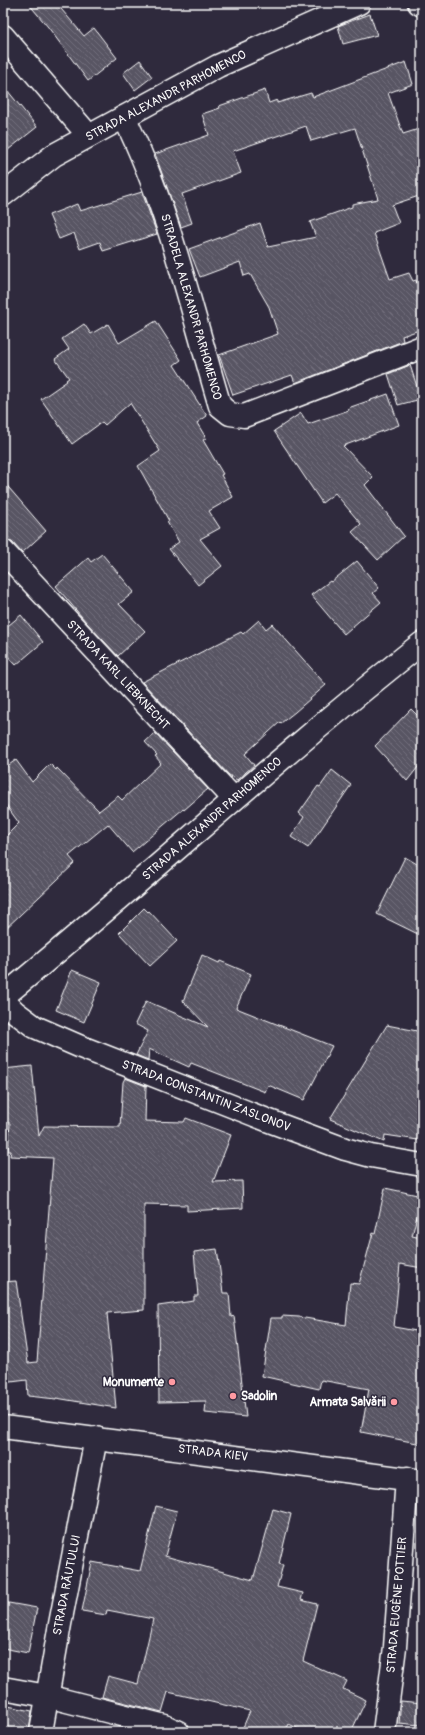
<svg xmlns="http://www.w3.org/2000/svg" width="425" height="1735" font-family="Pangolin,sans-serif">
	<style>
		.building { fill: url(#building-back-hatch); stroke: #fff }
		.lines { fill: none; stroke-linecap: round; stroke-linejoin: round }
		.minor-casing { stroke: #fff; stroke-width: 25 }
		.secondary-casing { stroke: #fff; stroke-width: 25 }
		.minor { stroke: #2f2a3d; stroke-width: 22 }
		.secondary { stroke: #2f2a3d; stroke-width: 22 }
		.poi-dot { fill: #ff9aa2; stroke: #2f2a3d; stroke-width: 1.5 }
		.labels { text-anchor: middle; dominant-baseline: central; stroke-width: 3; stroke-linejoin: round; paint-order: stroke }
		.street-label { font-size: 12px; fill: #fff; stroke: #2f2a3d }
		.poi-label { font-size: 12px; font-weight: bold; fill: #fff; stroke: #2f2a3d; text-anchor: end }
	</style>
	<defs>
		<pattern id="building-back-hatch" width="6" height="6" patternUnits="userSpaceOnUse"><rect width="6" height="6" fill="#595564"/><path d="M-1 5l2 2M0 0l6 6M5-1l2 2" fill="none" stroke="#726e7b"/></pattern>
	</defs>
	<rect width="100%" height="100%" fill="#2f2a3d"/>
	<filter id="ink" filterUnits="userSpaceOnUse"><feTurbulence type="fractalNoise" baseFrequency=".025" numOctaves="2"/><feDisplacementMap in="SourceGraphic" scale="8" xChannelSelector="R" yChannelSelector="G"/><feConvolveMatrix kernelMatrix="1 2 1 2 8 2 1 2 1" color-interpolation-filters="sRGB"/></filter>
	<g filter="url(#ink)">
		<!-- building -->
		<g class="building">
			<polygon points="28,3 56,3 84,36 94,28 117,58 88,81 48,27"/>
			<polygon points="370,14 377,35 343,44 338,26"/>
			<polygon points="140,60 152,77 135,90 123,73"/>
			<polygon points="406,62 413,84 388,93 403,134 422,128 422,195 392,205 399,223 374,233 390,279 409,273 413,281 416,280 422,299 422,329 402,336 403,341 295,383 292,375 233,395 219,355 278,334 269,307 250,274 244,276 240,262 200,277 189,249 260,223 268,247 316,237 310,222 352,207 352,204 378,199 355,128 311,141 306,126 233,151 241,173 182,194 192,223 181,227 155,154 209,135 202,114 220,108 219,106 265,90 269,103 277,100 277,103 311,93 313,97"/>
			<polygon points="3,85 37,127 3,154"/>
			<polygon points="142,192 157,234 103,251 100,242 80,249 74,233 59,239 49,215 77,204 80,211"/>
			<polygon points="156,321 181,360 174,365 207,416 197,423 206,438 203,440 223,474 221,475 233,497 209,511 220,528 200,539 222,566 198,585 169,549 179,542 167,522 169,521 138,466 160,451 130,403 105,425 102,422 72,444 41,399 67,381 66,380 69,378 55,359 69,349 62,339 84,324 91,334 108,324 119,343"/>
			<polygon points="410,365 421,399 398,405 388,374"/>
			<polygon points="388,394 399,425 343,446 373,477 365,485 404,536 378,560 352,532 361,524 335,493 322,503 274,431 301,413 308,424 349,410 348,408"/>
			<polygon points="3,481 46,531 22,553 12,542 3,539"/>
			<polygon points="102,554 134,592 119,604 145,631 118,656 86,622 56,586 88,558 91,562"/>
			<polygon points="357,561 379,588 373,593 381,602 344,634 311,595 330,581 331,582"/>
			<polygon points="21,615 43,642 16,665 3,651 3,630"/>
			<polygon points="259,620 266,629 272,624 326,685 295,712 281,723 280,722 245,754 254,765 237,780 229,775 142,682 241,632 243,634"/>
			<polygon points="411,709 422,720 422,762 407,781 375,746"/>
			<polygon points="155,733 208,789 184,810 183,809 132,852 108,824 69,856 75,863 3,931 3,839 19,823 3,801 3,769 16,760 32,782 50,764 56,770 57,768 99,811 118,796 122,800 161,763 155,756 157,755 145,742"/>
			<polygon points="332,770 351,785 308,848 291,837 304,817 299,813 318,786 320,787"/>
			<polygon points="405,857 422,867 422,936 377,914"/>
			<polygon points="144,908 148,912 149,911 177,941 150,966 119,933"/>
			<polygon points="202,955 219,963 220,961 251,974 236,1008 332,1046 304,1100 268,1085 265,1092 191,1063 189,1067 149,1049 148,1060 136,1055 148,1031 135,1024 146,1001 208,1027 183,1001"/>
			<polygon points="72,970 101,982 84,1022 56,1010"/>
			<polygon points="387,1025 422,1032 422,1119 418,1140 385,1135 384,1142 330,1119"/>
			<polygon points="32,1066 39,1136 44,1126 120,1127 123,1082 125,1078 146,1086 145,1121 184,1122 186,1118 231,1135 213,1182 242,1181 243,1208 187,1211 187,1205 144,1204 144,1310 107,1313 116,1408 56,1398 56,1399 28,1396 27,1380 3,1383 3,1282 16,1281 28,1363 37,1362 53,1158 10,1156 11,1151 8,1151 10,1123 3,1123 3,1069"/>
			<polygon points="385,1188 422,1196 412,1236 422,1238 422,1268 400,1264 394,1327 422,1332 422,1444 361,1432 369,1389 321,1380 319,1389 262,1376 271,1318 282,1318 282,1316 299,1317 346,1325 350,1283 359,1284 373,1233 375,1234"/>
			<polygon points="217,1249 223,1293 229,1293 231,1317 234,1316 246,1417 205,1413 206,1401 159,1402 158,1306 194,1301 194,1296 198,1296 194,1252"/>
			<polygon points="156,1506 177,1511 165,1556 253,1580 273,1509 291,1514 279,1564 283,1565 277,1587 303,1593 301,1600 317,1604 303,1661 347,1681 343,1689 366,1700 351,1732 305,1732 289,1724 285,1732 241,1732 250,1711 168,1692 162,1712 102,1697 108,1676 138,1684 153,1619 107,1610 106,1615 82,1611 92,1562 140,1571"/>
			<polygon points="3,1602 37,1608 28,1653 3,1648"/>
			<polygon points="401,1701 422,1703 420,1725 399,1723"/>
			<polygon points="3,1705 32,1711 29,1732 3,1732"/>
		</g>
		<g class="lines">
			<!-- minor casing -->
			<g class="minor-casing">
				<g id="minor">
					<polyline points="419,3 422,5"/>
					<polyline points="3,36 89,136"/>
					<path d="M124 117C169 208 191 309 220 406L230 414 244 416 422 347"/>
					<polyline points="3,195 54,155 218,66 359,3"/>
					<polyline points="3,551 234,799"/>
					<path d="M3 997C144 881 279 756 422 643"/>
					<polyline points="3,1000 15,1012 35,1027 81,1047 272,1122 345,1149 371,1156 422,1165"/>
					<polyline points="3,1688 47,1696 165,1726 178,1732"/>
					<polyline points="41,1732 60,1624 96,1438"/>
					<polyline points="384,1732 395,1647 407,1478"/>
				</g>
			</g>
			<!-- secondary casing -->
			<g class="secondary-casing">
				<polyline id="secondary" points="3,1427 422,1481"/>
			</g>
			<!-- minor -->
			<use href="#minor" class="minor"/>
			<!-- secondary -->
			<use href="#secondary" class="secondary"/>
		</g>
	</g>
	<!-- markers -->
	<g class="poi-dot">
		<circle cx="172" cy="1382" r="4"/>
		<circle cx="233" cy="1396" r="4"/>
		<circle cx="394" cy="1402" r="4"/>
	</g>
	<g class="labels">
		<!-- street labels -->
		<g class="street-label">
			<text transform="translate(166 96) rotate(-28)">STRADA ALEXANDR PARHOMENCO</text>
			<text transform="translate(191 307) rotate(74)">STRADELA ALEXANDR PARHOMENCO</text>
			<text transform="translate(118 675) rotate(47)">STRADA KARL LIEBKNECHT</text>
			<text transform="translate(212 819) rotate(-41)">STRADA ALEXANDR PARHOMENCO</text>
			<text transform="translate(206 1096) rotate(21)">STRADA CONSTANTIN ZASLONOV</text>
			<text transform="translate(213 1453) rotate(7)">STRADA KIEV</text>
			<text transform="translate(67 1585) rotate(-79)">STRADA RĂUTULUI</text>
			<text transform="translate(397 1605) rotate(-85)">STRADA EUGÈNE POTTIER</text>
		</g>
		<!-- poi labels -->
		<g class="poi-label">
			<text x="164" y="1382">Monumente</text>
			<text x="241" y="1396" text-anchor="start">Sadolin</text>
			<text x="386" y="1402">Armata Salvării</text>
		</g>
	</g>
	<!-- margin -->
	<rect width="425" height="1735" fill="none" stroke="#2f2a3d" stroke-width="16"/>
	<rect x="8" y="8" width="409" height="1719" fill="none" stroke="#fff" stroke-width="1.5" filter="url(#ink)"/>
</svg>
